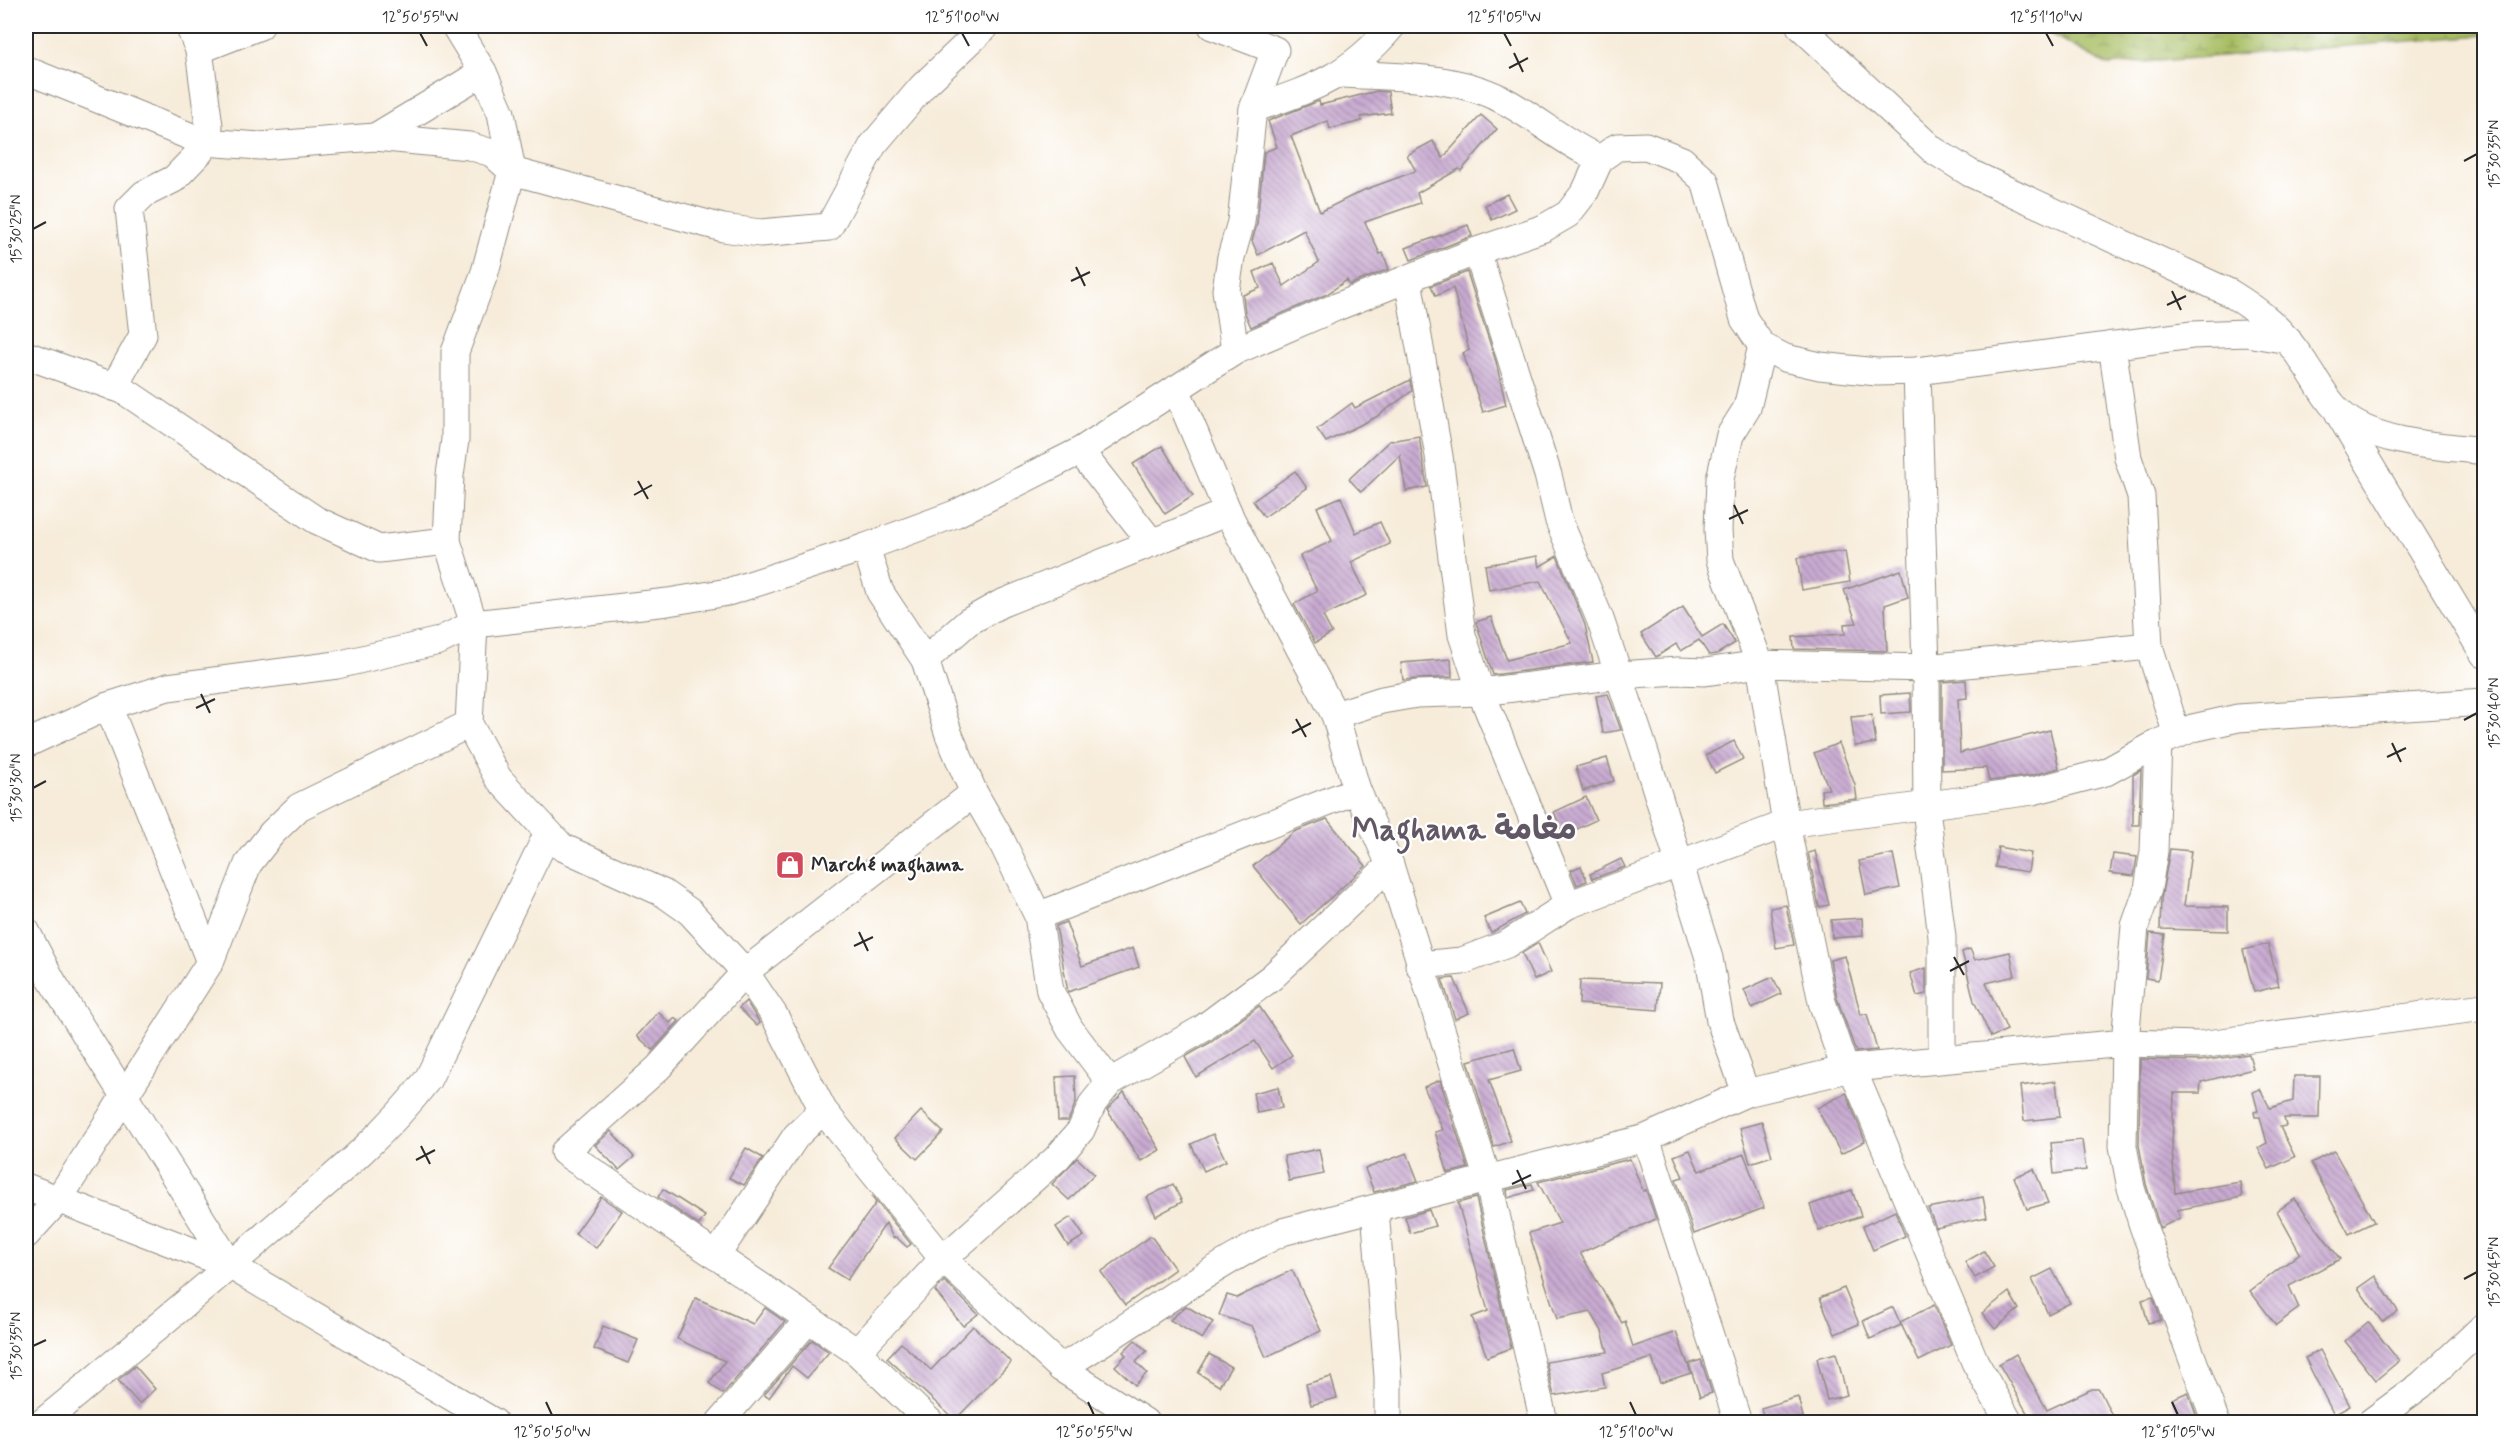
<svg xmlns="http://www.w3.org/2000/svg" width="2510" height="1448" font-family="Mynerve,'Playpen Sans Arabic',sans-serif">
	<style>
		.wetland { fill: url(#wetland-marsh); stroke: #697446; stroke-width: 1.5 }
		.building { fill: url(#building-back-hatch) }
		.lines { fill: none; stroke-linecap: round; stroke-linejoin: round }
		.street-casing { stroke: #918c82; stroke-width: 29 }
		.street { stroke: #fff; stroke-width: 27 }
		.ticks { fill: none; stroke: #2b2b2b; stroke-width: 2 }
		.labels { text-anchor: middle; dominant-baseline: central; stroke-width: 4.5; stroke-linejoin: round; paint-order: stroke }
		.poi-label { font-size: 20px; font-weight: bold; fill: #2b2b2b; stroke: #fff; text-anchor: start }
		.town-label { font-size: 32px; font-weight: bold; fill: #625865; stroke: #fff }
		.neatline { fill: none; stroke: #2b2b2b; stroke-width: 2 }
		.ticks-label { font-size: 15px; text-anchor: middle; fill: #2b2b2b }
	</style>
	<defs>
		<pattern id="wetland-marsh" width="20" height="14" patternUnits="userSpaceOnUse" patternTransform="scale(1.5)"><rect width="20" height="14" fill="#a7bd62"/><path d="M1 5h8M5 5V1M11 12h8M15 12V8" fill="none" stroke="#889a51"/></pattern>
		<pattern id="building-back-hatch" width="6" height="6" patternUnits="userSpaceOnUse" patternTransform="scale(1.5)"><rect width="6" height="6" fill="#c9abd1"/><path d="M-1 5l2 2M0 0l6 6M5-1l2 2" fill="none" stroke="#a38baa"/></pattern>
	</defs>
	<rect width="100%" height="100%" fill="#fff"/>
	<filter id="ink" filterUnits="userSpaceOnUse"><feTurbulence type="fractalNoise" baseFrequency=".0167" numOctaves="2"/><feDisplacementMap in="SourceGraphic" scale="12" xChannelSelector="R" yChannelSelector="G"/><feConvolveMatrix kernelMatrix="1 2 1 2 8 2 1 2 1" color-interpolation-filters="sRGB"/></filter>
	<filter id="wash" filterUnits="userSpaceOnUse"><feTurbulence type="fractalNoise" baseFrequency=".008" numOctaves="4" result="noise"/><feDisplacementMap in="SourceGraphic" scale="24" xChannelSelector="R" yChannelSelector="G"/><feGaussianBlur stdDeviation="1.35" result="paint"/><feColorMatrix in="noise" values="0 0 0 0 0 0 0 0 0 0 0 0 0 0 0 0 0 1.4 0 .05"/><feComposite in="paint" operator="in"/></filter>
	<g filter="url(#wash)">
		<rect width="100%" height="100%" fill="#f7ecda"/>
		<!-- wetland -->
		<polygon class="wetland" points="2036,26 2484,26 2484,35 2108,65"/>
		<g id="blocks">
			<!-- building -->
			<g class="building">
				<polygon points="1377,91 1388,92 1391,113 1361,117 1362,121 1330,129 1328,121 1291,136 1320,212 1364,190 1416,171 1407,155 1433,141 1443,158 1481,115 1497,129 1461,171 1459,169 1417,193 1420,203 1365,222 1380,254 1383,253 1389,269 1349,285 1347,280 1327,294 1251,327 1245,313 1243,295 1260,288 1254,272 1273,263 1284,286 1319,262 1304,230 1258,255 1252,241 1257,224 1264,152 1277,147 1268,121 1319,101 1320,105"/>
				<polygon points="1507,194 1515,209 1492,220 1485,205"/>
				<polygon points="1468,225 1472,236 1411,260 1406,248"/>
				<polygon points="1467,272 1496,362 1506,405 1483,412 1463,353 1469,350 1453,288 1436,296 1431,286"/>
				<polygon points="1410,380 1412,391 1376,417 1326,442 1317,429 1352,403 1355,408"/>
				<polygon points="1419,436 1427,487 1406,491 1400,455 1361,492 1349,479 1389,441"/>
				<polygon points="1162,446 1193,496 1165,514 1133,464"/>
				<polygon points="1295,471 1307,488 1264,517 1253,501"/>
				<polygon points="1341,497 1356,533 1380,522 1390,544 1351,562 1367,595 1323,616 1332,633 1315,643 1294,604 1317,591 1300,556 1332,541 1317,507"/>
				<polygon points="1845,551 1850,582 1802,590 1797,558"/>
				<polygon points="1537,556 1539,567 1557,556 1585,625 1593,662 1493,675 1476,622 1491,617 1507,660 1572,643 1540,581 1489,590 1485,565"/>
				<polygon points="1901,570 1908,597 1885,605 1887,651 1794,649 1793,637 1845,634 1844,624 1857,623 1844,590"/>
				<polygon points="1683,607 1702,637 1723,624 1735,643 1717,654 1709,655 1699,640 1681,651 1676,644 1656,657 1641,634"/>
				<polygon points="1451,659 1452,677 1403,680 1401,663"/>
				<polygon points="1966,680 1967,698 1958,699 1960,753 2050,730 2059,768 2030,776 1989,781 1986,768 1942,770 1942,682"/>
				<polygon points="1910,693 1911,712 1881,714 1880,695"/>
				<polygon points="1608,694 1621,730 1603,733 1596,696"/>
				<polygon points="1872,715 1876,743 1855,746 1851,717"/>
				<polygon points="1734,741 1743,759 1715,773 1706,755"/>
				<polygon points="1839,743 1855,785 1857,799 1822,803 1821,790 1829,789 1814,753"/>
				<polygon points="1607,758 1614,781 1583,791 1576,767"/>
				<polygon points="2141,770 2139,825 2133,825 2133,775"/>
				<polygon points="1586,797 1596,820 1564,835 1554,812"/>
				<polygon points="1327,819 1366,866 1301,924 1253,866 1294,832"/>
				<polygon points="1998,847 2031,853 2028,872 1995,867"/>
				<polygon points="2170,849 2191,851 2184,906 2228,907 2228,931 2160,929 2161,899"/>
				<polygon points="1815,851 1829,905 1819,907 1808,853"/>
				<polygon points="1893,854 1900,888 1866,895 1859,861"/>
				<polygon points="2113,854 2137,857 2134,876 2110,873"/>
				<polygon points="1621,859 1625,867 1592,879 1590,874"/>
				<polygon points="1581,866 1587,881 1577,885 1571,870"/>
				<polygon points="1520,903 1525,914 1491,933 1484,918"/>
				<polygon points="1786,905 1794,945 1776,948 1770,908"/>
				<polygon points="1862,918 1863,936 1832,938 1831,920"/>
				<polygon points="1066,922 1082,966 1133,948 1139,967 1068,992 1056,926"/>
				<polygon points="2150,933 2165,935 2158,980 2146,978"/>
				<polygon points="1538,943 1551,972 1534,980 1522,953"/>
				<polygon points="2268,944 2279,986 2254,992 2243,950"/>
				<polygon points="1970,949 1975,960 2010,952 2015,976 1986,983 2007,1030 1991,1037 1974,1001 1962,952"/>
				<polygon points="1845,956 1861,1015 1867,1014 1877,1050 1856,1052 1837,998 1830,960"/>
				<polygon points="1926,968 1926,994 1917,996 1910,973"/>
				<polygon points="1773,977 1781,994 1752,1008 1744,990"/>
				<polygon points="1454,978 1469,1013 1455,1019 1442,979"/>
				<polygon points="1580,980 1660,983 1658,1010 1579,1004"/>
				<polygon points="746,1001 760,1023 757,1026 739,1008"/>
				<polygon points="1259,1006 1292,1055 1273,1068 1255,1041 1196,1077 1185,1057 1211,1042"/>
				<polygon points="658,1012 670,1023 675,1018 679,1021 653,1050 637,1036"/>
				<polygon points="1514,1048 1521,1071 1489,1080 1511,1141 1494,1147 1468,1061"/>
				<polygon points="2249,1054 2253,1069 2201,1082 2200,1093 2174,1093 2172,1147 2175,1193 2240,1182 2242,1197 2177,1210 2180,1218 2160,1228 2146,1184 2139,1145 2140,1059 2199,1061"/>
				<polygon points="1075,1076 1076,1102 1068,1121 1058,1121 1056,1077"/>
				<polygon points="2294,1076 2320,1076 2319,1118 2284,1118 2286,1126 2280,1127 2295,1157 2269,1169 2258,1148 2267,1143 2260,1117 2255,1117 2254,1112 2258,1111 2253,1092 2260,1089 2270,1108 2293,1101"/>
				<polygon points="1440,1080 1468,1168 1448,1173 1435,1132 1443,1130 1424,1087"/>
				<polygon points="2056,1081 2060,1117 2024,1121 2020,1086"/>
				<polygon points="1278,1087 1282,1108 1257,1113 1253,1093"/>
				<polygon points="1124,1092 1160,1150 1141,1161 1107,1110"/>
				<polygon points="1846,1093 1865,1141 1841,1154 1817,1108"/>
				<polygon points="921,1111 943,1132 917,1159 895,1138"/>
				<polygon points="1762,1122 1772,1156 1750,1163 1740,1128"/>
				<polygon points="611,1131 634,1157 619,1170 595,1145"/>
				<polygon points="1213,1134 1226,1161 1204,1171 1191,1144"/>
				<polygon points="2082,1140 2086,1170 2054,1174 2051,1143"/>
				<polygon points="746,1148 763,1158 744,1185 729,1178"/>
				<polygon points="1319,1149 1324,1174 1289,1181 1284,1156"/>
				<polygon points="1690,1150 1699,1171 1744,1154 1764,1208 1694,1234 1676,1179 1683,1177 1674,1156"/>
				<polygon points="2334,1151 2374,1222 2349,1234 2311,1163"/>
				<polygon points="1407,1153 1418,1181 1374,1192 1365,1169"/>
				<polygon points="1077,1158 1094,1174 1069,1200 1052,1184"/>
				<polygon points="1630,1159 1643,1191 1646,1190 1656,1219 1580,1253 1622,1323 1625,1321 1633,1347 1676,1332 1691,1373 1660,1383 1652,1358 1602,1373 1605,1387 1554,1396 1546,1362 1608,1352 1602,1331 1591,1312 1557,1319 1529,1233 1560,1223 1538,1182"/>
				<polygon points="2034,1169 2048,1203 2027,1209 2014,1177"/>
				<polygon points="1173,1184 1182,1202 1156,1216 1147,1197"/>
				<polygon points="1532,1184 1534,1190 1508,1198 1507,1190"/>
				<polygon points="663,1189 705,1216 699,1225 658,1197"/>
				<polygon points="1852,1190 1861,1216 1819,1231 1810,1205"/>
				<polygon points="872,1196 911,1244 907,1247 896,1237 893,1238 886,1223 847,1280 828,1268 876,1203"/>
				<polygon points="601,1197 622,1211 596,1248 575,1234"/>
				<polygon points="1983,1197 1987,1217 1936,1228 1928,1208"/>
				<polygon points="1476,1198 1511,1348 1487,1357 1472,1317 1488,1311 1458,1203"/>
				<polygon points="2295,1199 2340,1259 2289,1286 2299,1308 2276,1325 2250,1291 2300,1253 2277,1211"/>
				<polygon points="1429,1210 1435,1226 1410,1233 1405,1217"/>
				<polygon points="1895,1211 1905,1236 1873,1250 1863,1226"/>
				<polygon points="1071,1217 1084,1236 1068,1246 1056,1227"/>
				<polygon points="1151,1236 1175,1269 1125,1305 1101,1272"/>
				<polygon points="1984,1251 1994,1267 1975,1278 1965,1262"/>
				<polygon points="2052,1269 2070,1303 2048,1314 2032,1279"/>
				<polygon points="1292,1270 1321,1331 1266,1357 1252,1326 1219,1315 1227,1295 1237,1298"/>
				<polygon points="2375,1276 2398,1311 2382,1322 2358,1288"/>
				<polygon points="944,1281 978,1314 963,1326 935,1291"/>
				<polygon points="1844,1288 1859,1324 1835,1334 1820,1298"/>
				<polygon points="2009,1292 2019,1309 1995,1329 1982,1313"/>
				<polygon points="2153,1297 2161,1320 2148,1323 2142,1300"/>
				<polygon points="696,1298 753,1324 765,1308 785,1322 723,1394 709,1383 725,1361 677,1339"/>
				<polygon points="1934,1305 1951,1345 1919,1361 1900,1322"/>
				<polygon points="1186,1306 1213,1322 1202,1339 1170,1320"/>
				<polygon points="1893,1307 1901,1325 1870,1339 1863,1321"/>
				<polygon points="2368,1322 2399,1361 2376,1380 2345,1341"/>
				<polygon points="603,1326 638,1340 628,1363 594,1349"/>
				<polygon points="973,1326 1011,1362 955,1420 887,1358 901,1343 931,1370"/>
				<polygon points="812,1340 829,1352 807,1378 792,1366 769,1398 764,1395"/>
				<polygon points="1135,1340 1147,1351 1136,1362 1147,1373 1135,1385 1115,1366 1126,1355 1123,1352"/>
				<polygon points="2320,1350 2350,1406 2334,1415 2305,1358"/>
				<polygon points="1836,1353 1847,1395 1827,1400 1817,1358"/>
				<polygon points="1209,1354 1231,1367 1219,1386 1198,1373"/>
				<polygon points="2016,1354 2047,1410 2092,1389 2099,1389 2115,1422 2025,1422 2030,1418 1999,1364"/>
				<polygon points="1701,1360 1712,1393 1700,1397 1689,1364"/>
				<polygon points="135,1366 155,1389 139,1404 118,1380"/>
				<polygon points="1331,1377 1337,1398 1311,1405 1306,1384"/>
				<polygon points="2188,1392 2199,1422 2182,1422 2172,1399"/>
				<polygon points="1798,1397 1803,1417 1782,1422 1765,1422 1761,1408"/>
			</g>
		</g>
	</g>
	<g filter="url(#ink)">
		<use href="#blocks" fill-opacity="0" stroke="#918c82" stroke-width="1.5"/>
		<g class="lines">
			<!-- street casing -->
			<g class="street-casing">
				<g id="street">
					<polyline points="455,26 483,72 501,113 512,171 485,272 455,352 455,440 450,475 447,541 474,624 469,724 498,778 562,847 663,893 690,912 745,972 774,1015 823,1110 943,1259 1061,1368 1145,1422"/>
					<polyline points="1212,26 1275,50 1253,109 1241,222 1231,257 1226,290 1235,351"/>
					<path d="M1800 26 1933 150 1970 173 2230 293C2264 314 2280 328 2303 361 2320 384 2329 409 2355 424 2392 445 2443 446 2484 451"/>
					<polyline points="199,50 260,26"/>
					<polyline points="26,70 204,142 260,146 375,137 469,146 492,153 512,171 723,228 760,233 829,227 873,145 922,87 986,26"/>
					<path d="M1342 74C1394 77 1454 75 1501 99 1536 117 1564 143 1600 159"/>
					<path d="M1253 109C1314 88 1349 77 1392 26"/>
					<polyline points="375,137 483,72"/>
					<polyline points="1477,251 1548,475 1559,521 1600,619 1643,747 1709,958 1720,1021 1746,1093"/>
					<polyline points="1408,280 1439,456 1462,635 1481,692 1568,905"/>
					<polyline points="2112,345 2128,458 2141,496 2149,646 2177,735"/>
					<polyline points="1762,346 1747,408 1730,435 1720,479 1718,530 1720,560 1760,664 1786,824 1822,1002 1845,1069"/>
					<polyline points="26,355 123,390 316,520 353,537 379,549 447,541"/>
					<polyline points="1917,371 1926,668 1927,817 1942,937 1942,1058"/>
					<polyline points="114,387 143,335 129,209 144,194 174,179 200,152 209,126 199,50 189,26"/>
					<polyline points="1176,389 1231,519 1335,715 1357,790 1390,865 1488,1180 1544,1422"/>
					<polyline points="2339,414 2484,654"/>
					<polyline points="1080,451 1152,543"/>
					<polyline points="866,547 880,592 925,660 949,735 974,793 1001,840 1038,916 1050,991 1070,1029 1110,1082"/>
					<polyline points="925,660 968,622 1000,604 1228,512"/>
					<polyline points="108,706 210,962"/>
					<polyline points="1335,715 1382,700 1417,694 1481,692 1619,675 1678,671 1705,672 1760,664 1926,668 2149,646"/>
					<polyline points="2158,743 2154,851 2148,889 2135,926 2125,1043 2123,1146 2131,1188 2143,1226 2216,1422"/>
					<polyline points="26,744 108,706 168,687 337,665 439,641 474,624 668,602 728,592 866,547 955,514 1080,451 1235,351 1334,308 1477,251 1544,228 1568,214 1585,192 1600,159 1617,147 1646,146 1682,160 1705,181 1744,319 1762,346 1785,358 1820,366 1877,372 1917,371 2192,335 2246,333 2288,340"/>
					<polyline points="1038,916 1357,790"/>
					<polyline points="26,931 52,981 231,1266"/>
					<polyline points="1419,965 1462,961 1507,944 1568,905 1786,824 2033,791 2106,772 2158,743 2193,728 2238,718 2484,702"/>
					<polyline points="1852,1068 1975,1362 2009,1422"/>
					<polyline points="1646,1138 1738,1422"/>
					<polyline points="26,1187 231,1266 494,1422"/>
					<polyline points="1375,1209 1388,1377 1388,1422"/>
					<polyline points="26,1235 58,1200 210,962 248,864 272,833 299,807 469,724"/>
					<polyline points="716,1256 796,1136 823,1110"/>
					<polyline points="857,1352 943,1259 1057,1158 1081,1130 1093,1103 1110,1082 1202,1029 1272,977 1390,865"/>
					<path d="M1061 1368C1135 1324 1204 1270 1282 1232L1646 1138 1746 1093 1852 1068 2125 1043 2199 1045 2484 1007"/>
					<path d="M43 1422C124 1355 205 1288 284 1219 336 1175 387 1133 428 1079L548 833"/>
					<polyline points="720,1422 809,1319"/>
					<polyline points="930,1422 857,1352 564,1152 658,1068 745,972 974,793"/>
					<polyline points="2371,1422 2421,1385 2484,1326"/>
				</g>
			</g>
			<!-- street -->
			<use href="#street" class="street"/>
		</g>
	</g>
	<!-- ticks -->
	<path class="ticks" d="M420 33 427 46M962 33 969 46M1504 33 1511 46M2046 33 2053 46M1514 53 1523 72M1509 68 1528 58M2464 161 2477 154M33 229 46 222M1076 267 1085 286M1071 281 1090 272M2172 291 2181 310M2167 305 2186 296M638 481 648 499M634 495 652 485M1734 505 1743 524M1729 519 1748 510M201 694 210 713M196 708 215 699M1296 719 1306 737M2464 720 2477 713M1292 733 1311 723M2392 743 2401 762M2387 757 2406 748M33 788 46 781M859 932 868 951M854 946 873 937M1954 957 1964 975M1950 971 1969 961M421 1146 430 1164M416 1160 435 1150M1517 1170 1526 1189M1512 1184 1531 1175M2464 1279 2477 1272M33 1346 46 1340M546 1402 552 1415M1088 1402 1094 1415M1630 1402 1636 1415M2172 1402 2178 1415"/>
	<!-- icons -->
	<defs>
		<g id="shop-square" transform="scale(1.5)"><rect x="-9" y="-9" width="18" height="18" rx="4" fill="#d1495b" stroke="#fff"/><path d="M-5-2.5h2.3a2.7 3.5 0 0 1 5.4 0H5L5.5 6h-11ZM-1.5-2.5h3a1.5 2.3 0 0 0-3 0Z" fill="#fff"/></g>
	</defs>
	<g fill-rule="evenodd">
		<use href="#shop-square" x="790" y="865"/>
	</g>
	<g class="labels">
		<!-- poi labels -->
		<g class="poi-label">
			<text x="811" y="865">Marché maghama</text>
		</g>
		<!-- town labels -->
		<g class="town-label">
			<text x="1464" y="830">Maghama مغامة</text>
		</g>
	</g>
	<!-- margin -->
	<rect width="2510" height="1448" fill="none" stroke="#fff" stroke-width="66"/>
	<rect x="33" y="33" width="2444" height="1382" class="neatline"/>
	<g class="ticks-label">
		<text x="420" y="22">12°50'55"W</text>
		<text x="962" y="22">12°51'00"W</text>
		<text x="1504" y="22">12°51'05"W</text>
		<text x="2046" y="22">12°51'10"W</text>
		<text transform="translate(2494 154) rotate(-90)" y="5">15°30'35"N</text>
		<text transform="translate(16 229) rotate(-90)" y="5">15°30'25"N</text>
		<text transform="translate(2494 713) rotate(-90)" y="5">15°30'40"N</text>
		<text transform="translate(16 788) rotate(-90)" y="5">15°30'30"N</text>
		<text transform="translate(2494 1272) rotate(-90)" y="5">15°30'45"N</text>
		<text transform="translate(16 1346) rotate(-90)" y="5">15°30'35"N</text>
		<text x="552" y="1437">12°50'50"W</text>
		<text x="1094" y="1437">12°50'55"W</text>
		<text x="1636" y="1437">12°51'00"W</text>
		<text x="2178" y="1437">12°51'05"W</text>
	</g>
</svg>
